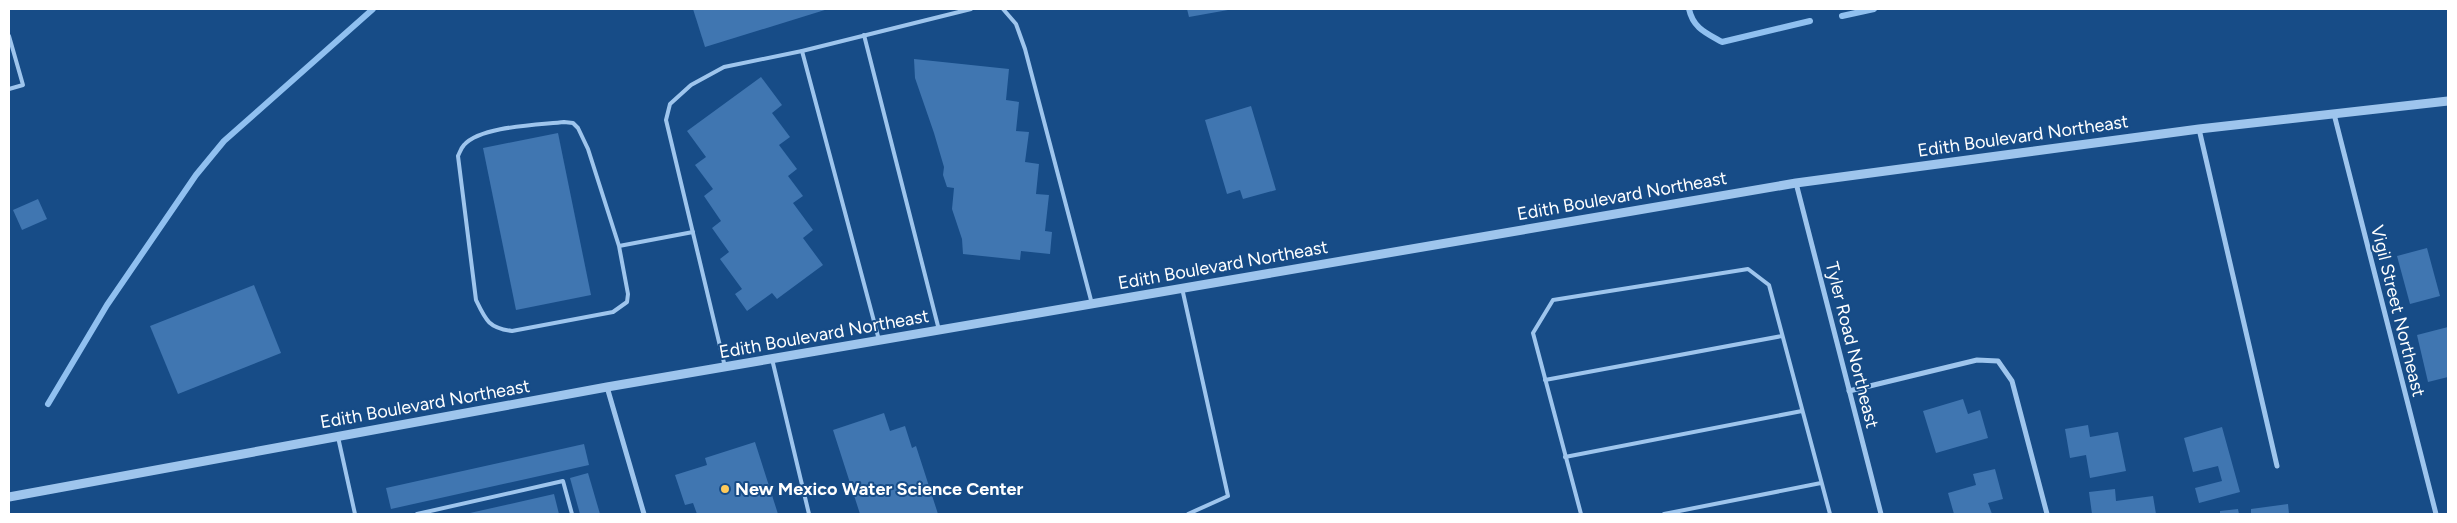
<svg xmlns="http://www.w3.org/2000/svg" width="2457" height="523" font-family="Figtree,sans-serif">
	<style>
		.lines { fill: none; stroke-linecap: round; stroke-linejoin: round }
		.stream { stroke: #90c0f0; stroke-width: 6 }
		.building { fill: #4076b1 }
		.service { stroke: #9ec5ed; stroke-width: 4 }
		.minor { stroke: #9ec5ed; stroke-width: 5 }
		.tertiary { stroke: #9ec5ed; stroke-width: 9 }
		.poi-dot { fill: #ffca5a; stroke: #174c87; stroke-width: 2 }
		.labels { text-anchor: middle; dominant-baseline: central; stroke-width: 4; stroke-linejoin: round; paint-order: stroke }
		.street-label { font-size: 18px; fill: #fff; stroke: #174c87 }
		.poi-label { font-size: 18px; font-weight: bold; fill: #fff; stroke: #174c87; text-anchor: start }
	</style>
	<rect width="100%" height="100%" fill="#174c87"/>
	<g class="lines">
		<!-- stream -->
		<g class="stream">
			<path d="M1689 9C1693 28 1706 33 1722 42L1810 21"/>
			<polyline points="1842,16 1874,9"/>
			<polyline points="48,404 107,305 196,175 224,141 373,9"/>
		</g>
	</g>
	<!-- building -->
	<g class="building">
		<polygon points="693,9 828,9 705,47"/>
		<polygon points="1187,9 1228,9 1228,10 1189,17"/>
		<polygon points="914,59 1009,69 1006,100 1019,102 1016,131 1029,132 1025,162 1039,164 1036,194 1049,195 1045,231 1052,232 1050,254 1021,251 1020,260 963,254 962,239 952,209 954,188 947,187 943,175 944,167 934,133 915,78"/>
		<polygon points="761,77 782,105 772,113 790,137 779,145 797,169 788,176 803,196 793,203 813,230 803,238 823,265 777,299 772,293 747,311 735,294 742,289 720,259 729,252 712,228 721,221 704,196 713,189 695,165 706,157 687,131"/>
		<polygon points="1251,106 1276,190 1243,199 1240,190 1227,194 1205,120"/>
		<polygon points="558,133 591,295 516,310 483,148"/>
		<polygon points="38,199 47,219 22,230 13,210"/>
		<polygon points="2427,248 2440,296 2410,304 2397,256"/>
		<polygon points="254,285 281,353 178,394 150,326"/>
		<polygon points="2448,327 2448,377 2428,382 2417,335"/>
		<polygon points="1963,399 1968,414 1980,410 1988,438 1936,453 1923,411"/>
		<polygon points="884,413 890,431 905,426 912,448 916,446 938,514 860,514 833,430"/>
		<polygon points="2088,425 2090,437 2118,432 2126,471 2090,478 2086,455 2070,458 2065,429"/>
		<polygon points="2222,427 2240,492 2199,503 2195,488 2222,481 2218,466 2193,472 2184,438"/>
		<polygon points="755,442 778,514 697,514 693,503 685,505 675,475 707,465 705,458"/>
		<polygon points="584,444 589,465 391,509 386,488"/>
		<polygon points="1995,469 2003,499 1988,503 1992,514 1954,514 1948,493 1976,485 1973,474"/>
		<polygon points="588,473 600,514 580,514 570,478"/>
		<polygon points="2115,489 2116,501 2153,496 2156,514 2092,514 2089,492"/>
		<polygon points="554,494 559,514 470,514 470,513"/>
		<polygon points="2288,504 2289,514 2251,514 2251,509"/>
		<polygon points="2238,509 2239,514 2220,514 2220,511"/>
	</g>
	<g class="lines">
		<!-- service -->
		<g class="service">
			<polyline points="1003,9 1016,24 1025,49 1092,304"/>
			<polyline points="864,35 939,330"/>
			<polyline points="9,36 23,85 9,89"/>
			<polyline points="802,51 879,340"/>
			<path d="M619 246 588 149 578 128 573 123 564 122C538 125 481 126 464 145 461 148 460 152 458 156L476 300C486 321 489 328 512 331L613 312 627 302 628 294 619 246 693 232"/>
			<polyline points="1182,288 1228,496 1188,514"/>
			<polyline points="772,359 809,514"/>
			<polyline points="725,367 666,120 670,104 691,85 724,67 802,51 971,9"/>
			<polyline points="1545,380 1782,336"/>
			<polyline points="338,437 355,514"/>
			<polyline points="1565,457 1802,411"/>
			<polyline points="417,514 563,481 572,514"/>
			<polyline points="1581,514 1533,333 1553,300 1748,269 1769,285 1830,514"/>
			<polyline points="1664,514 1821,483"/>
		</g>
		<!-- minor -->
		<g class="minor">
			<polyline points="2334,114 2436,514"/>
			<polyline points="2199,129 2277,466"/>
			<polyline points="1796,183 1881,514"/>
			<polyline points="607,387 644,514"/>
			<polyline points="1849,391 1977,360 1998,361 2012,381 2047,514"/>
		</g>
		<!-- tertiary -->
		<polyline class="tertiary" points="9,497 607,387 1796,183 2199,129 2448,101"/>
	</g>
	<!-- markers -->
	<circle class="poi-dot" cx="725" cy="489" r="5"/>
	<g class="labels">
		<!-- street labels -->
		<g class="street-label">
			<text transform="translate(2023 136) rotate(-8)">Edith Boulevard Northeast</text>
			<text transform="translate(1622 196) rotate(-10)">Edith Boulevard Northeast</text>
			<text transform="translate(1223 265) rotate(-10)">Edith Boulevard Northeast</text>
			<text transform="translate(2398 311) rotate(76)">Vigil Street Northeast</text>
			<text transform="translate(824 334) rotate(-10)">Edith Boulevard Northeast</text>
			<text transform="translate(1852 345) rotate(76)">Tyler Road Northeast</text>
			<text transform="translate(425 404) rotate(-10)">Edith Boulevard Northeast</text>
		</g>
		<!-- poi labels -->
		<g class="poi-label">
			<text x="735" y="489">New Mexico Water Science Center</text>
		</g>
	</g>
	<!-- border -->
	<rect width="2457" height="523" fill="none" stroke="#ffffff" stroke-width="20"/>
</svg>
